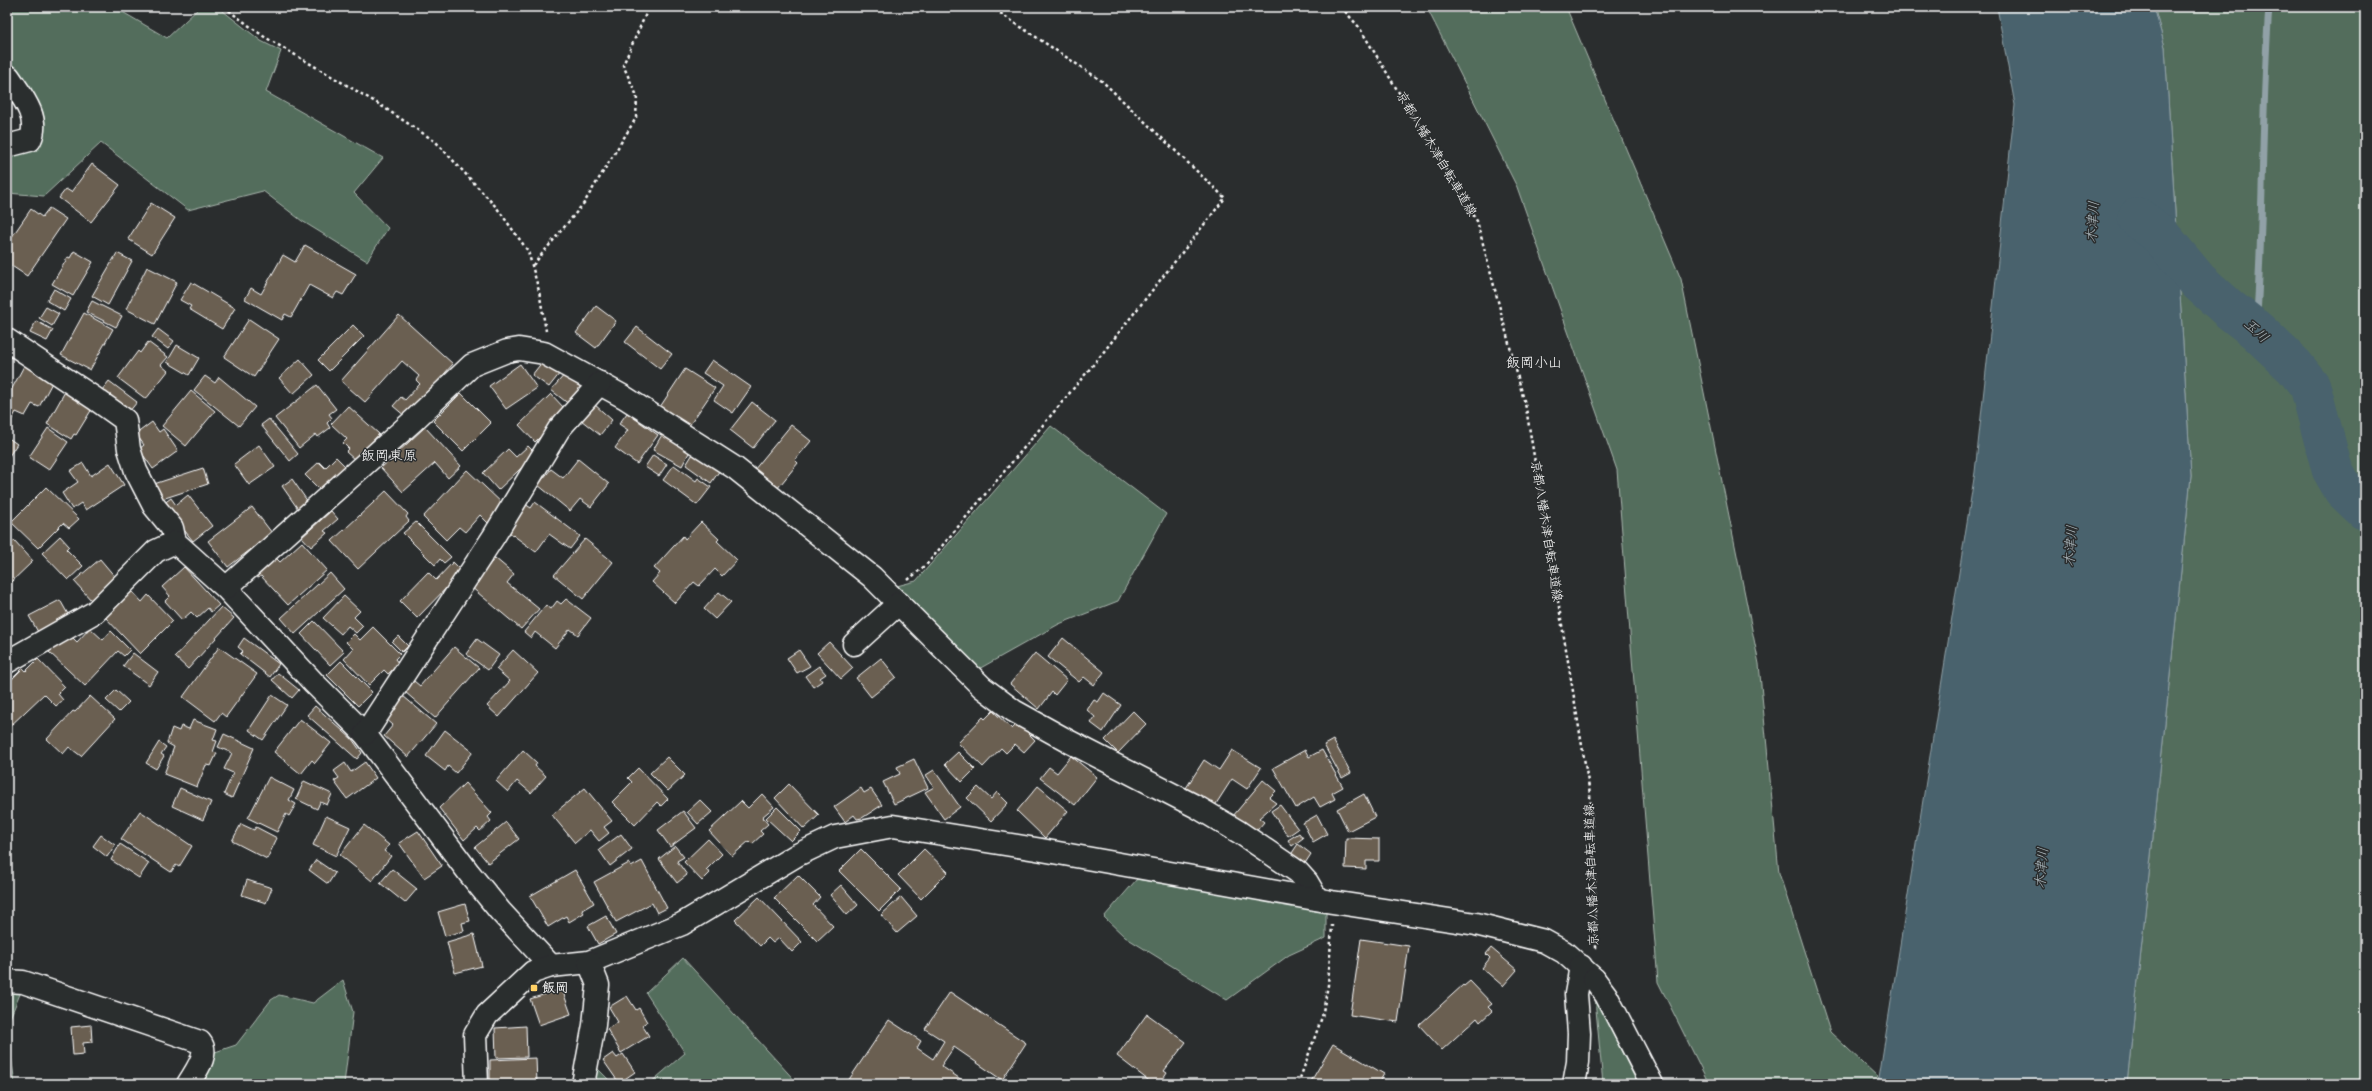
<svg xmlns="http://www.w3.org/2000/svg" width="2372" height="1091" font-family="Mynerve,'Klee One',sans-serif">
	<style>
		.green { fill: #536d5c; stroke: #a9b6ae }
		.water { fill: #48626d; stroke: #91a1a7 }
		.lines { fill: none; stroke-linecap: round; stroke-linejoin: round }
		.stream { stroke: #91a1a7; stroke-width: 7 }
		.river { stroke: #48626d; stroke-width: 41 }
		.building { fill: #6a5e51; stroke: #fff }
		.minor-casing { stroke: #fff; stroke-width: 25 }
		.major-casing { stroke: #fff; stroke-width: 25 }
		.path { stroke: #fff; stroke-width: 2.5; stroke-dasharray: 3 3; stroke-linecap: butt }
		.minor { stroke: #2a2d2e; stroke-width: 22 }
		.major { stroke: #2a2d2e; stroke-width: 22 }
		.poi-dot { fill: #ffd166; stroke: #2a2d2e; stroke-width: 1.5 }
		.labels { text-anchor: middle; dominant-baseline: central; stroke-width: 3; stroke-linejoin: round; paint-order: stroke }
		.street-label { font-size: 13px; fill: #fff; stroke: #2a2d2e }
		.poi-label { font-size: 13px; font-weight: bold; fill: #fff; stroke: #2a2d2e; text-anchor: start }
		.water-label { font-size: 14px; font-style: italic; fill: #adb8bd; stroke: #2a2d2e }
		.neighbourhood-label { font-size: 14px; fill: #fff; stroke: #2a2d2e }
	</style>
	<rect width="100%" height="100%" fill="#2a2d2e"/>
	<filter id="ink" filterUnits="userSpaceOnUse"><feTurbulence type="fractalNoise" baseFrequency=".025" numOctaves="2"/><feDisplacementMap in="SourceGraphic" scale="8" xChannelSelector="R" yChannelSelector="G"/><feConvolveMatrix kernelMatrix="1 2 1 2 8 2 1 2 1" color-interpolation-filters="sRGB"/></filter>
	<g filter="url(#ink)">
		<!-- green -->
		<g class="green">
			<polygon points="7,7 114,7 167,38 200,7 218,7 261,41 281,51 266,92 383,158 354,193 388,228 367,261 302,221 263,191 188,210 101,143 44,196 7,193 7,155 40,116 7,65"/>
			<polygon points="1424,7 1566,7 1681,279 1759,664 1779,873 1830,1032 1879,1078 1878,1084 1709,1084 1658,982 1617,470 1517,187 1429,12"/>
			<polygon points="2154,7 2365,7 2365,1084 2127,1084 2191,476 2165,47"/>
			<polygon points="1051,426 1166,514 1118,601 1059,624 977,670 893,587 916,581"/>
			<polygon points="1137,879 1326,912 1326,938 1289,955 1227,1000 1125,937 1104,917"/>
			<polygon points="683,958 798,1084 649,1084 685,1053 646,993"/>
			<polygon points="343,980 353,1012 344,1084 198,1084 215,1052 236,1045 271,1000 279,995 313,1003"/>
			<polygon points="23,987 7,1025 7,991"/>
			<polygon points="1595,999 1638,1084 1603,1084"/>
			<polygon points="7,1027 15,1084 7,1084"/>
			<polygon points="595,1066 613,1084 593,1084"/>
		</g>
		<!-- water -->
		<polygon class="water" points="1997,7 2154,7 2165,47 2191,476 2127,1084 1878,1084 1975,472 2015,105"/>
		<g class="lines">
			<!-- stream -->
			<path class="stream" d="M2256 330C2264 222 2261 114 2269 7"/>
			<!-- river -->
			<polyline class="river" points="2138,218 2159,234 2198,281 2229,309 2256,330 2294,366 2310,386 2332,469 2344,490 2365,510"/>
		</g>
		<!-- building -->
		<g class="building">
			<polygon points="92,164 120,185 91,222 59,198 66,189 71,192"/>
			<polygon points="151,203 175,218 152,254 128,239"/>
			<polygon points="49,208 66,219 27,276 7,263 7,244 31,209 42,217"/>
			<polygon points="305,245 356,274 343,295 337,292 333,298 309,285 291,317 285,314 282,320 245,299 251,288 261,294 283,255 295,262"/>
			<polygon points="74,251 93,262 73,296 52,284 68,257 70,258"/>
			<polygon points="117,253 132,261 108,305 92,296"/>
			<polygon points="147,267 177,282 155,324 126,309"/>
			<polygon points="191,282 235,308 222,329 189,309 191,306 180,300"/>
			<polygon points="54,289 71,299 64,311 47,301"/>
			<polygon points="92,301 122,316 116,327 86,312"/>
			<polygon points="596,306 616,321 596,348 576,333"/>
			<polygon points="46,307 59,314 52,326 39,318"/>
			<polygon points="84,313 113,329 90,370 61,355"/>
			<polygon points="399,315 453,364 406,417 393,406 401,397 405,400 420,384 416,380 419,376 402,361 365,402 341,381"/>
			<polygon points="249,319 279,339 254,377 224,357"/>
			<polygon points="36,321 53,330 47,341 30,333"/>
			<polygon points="353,325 364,336 329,371 318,360"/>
			<polygon points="637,327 672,354 660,369 625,342"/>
			<polygon points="158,329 174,341 168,349 152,337"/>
			<polygon points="148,342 168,357 161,365 168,371 146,399 118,378 138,351 140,353"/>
			<polygon points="177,345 199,358 189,375 167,362"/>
			<polygon points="300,359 314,375 293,394 279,378"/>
			<polygon points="712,360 751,387 733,413 714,400 723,386 703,373"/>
			<polygon points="543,361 560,373 549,387 532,375"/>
			<polygon points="25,364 54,379 39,407 32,404 25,416 16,412 7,428 7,398"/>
			<polygon points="520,364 537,388 506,409 489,386"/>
			<polygon points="685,369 715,388 689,426 660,407"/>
			<polygon points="566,373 584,389 570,405 551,390"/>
			<polygon points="205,376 215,383 219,377 255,407 239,426 194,390"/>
			<polygon points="109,381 137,402 129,412 102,390"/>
			<polygon points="317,385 336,409 329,414 332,418 327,423 330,428 318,437 316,434 299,448 275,418"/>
			<polygon points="67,388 95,404 76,435 74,434 71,439 47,424"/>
			<polygon points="191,391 215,411 186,446 162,426"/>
			<polygon points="461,393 491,423 463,451 433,421"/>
			<polygon points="551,394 564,408 552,420 554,423 535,442 519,425"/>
			<polygon points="752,402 775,420 753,448 730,430"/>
			<polygon points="594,404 612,420 600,435 581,420"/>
			<polygon points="348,406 379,434 355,460 346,452 349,449 343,443 347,439 331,424"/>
			<polygon points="627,413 658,435 637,464 615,448 628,430 619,424"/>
			<polygon points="269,419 298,454 290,461 261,425"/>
			<polygon points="152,422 159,432 163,429 178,451 153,469 139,449 144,445 136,434"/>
			<polygon points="791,425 811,441 795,460 798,463 777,489 754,470"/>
			<polygon points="425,427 461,466 448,478 435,463 403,492 381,468"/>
			<polygon points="48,428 68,442 49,470 29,457"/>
			<polygon points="663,433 691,449 682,466 653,450"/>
			<polygon points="7,437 17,444 7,459"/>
			<polygon points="259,445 275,467 249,485 234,464"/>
			<polygon points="528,446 536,454 498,490 483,473 508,449 516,457"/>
			<polygon points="694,452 720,470 711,483 686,465"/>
			<polygon points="653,455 667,464 659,476 645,467"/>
			<polygon points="336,457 346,467 321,491 305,475 319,462 325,468"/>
			<polygon points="578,459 609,484 591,507 580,499 570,511 538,485 551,469 563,478"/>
			<polygon points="83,463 91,476 110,463 124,485 86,510 81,503 72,509 62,493 78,482 70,471"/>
			<polygon points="674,465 696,481 698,478 711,487 697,505 663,480"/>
			<polygon points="203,468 208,484 159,500 154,484"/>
			<polygon points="467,470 504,505 488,523 480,515 465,532 459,527 446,540 423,517"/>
			<polygon points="292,479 308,502 298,509 282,486"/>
			<polygon points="46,487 79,519 69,528 63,523 38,548 11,522"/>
			<polygon points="386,491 408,514 406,517 409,521 358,569 332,541"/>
			<polygon points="188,495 212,526 193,541 163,504 171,498 176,505"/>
			<polygon points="535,502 580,536 570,549 549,534 536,552 506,530 525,504 531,508"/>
			<polygon points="252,507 272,533 228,567 208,541"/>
			<polygon points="331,511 338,519 324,531 327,533 311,547 302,537"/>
			<polygon points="416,522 451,557 444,563 440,559 435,565 403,533"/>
			<polygon points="701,522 719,539 717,541 737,560 722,576 715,569 699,586 694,582 675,603 652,582 660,573 654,568 683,536 685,539"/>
			<polygon points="60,536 69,546 66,549 83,566 68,580 42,553"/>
			<polygon points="585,539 613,562 583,599 554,575"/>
			<polygon points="14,540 33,561 7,586 7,547"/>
			<polygon points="302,542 327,570 288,605 261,576 258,578 255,576 275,557 280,562"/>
			<polygon points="495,558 514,574 507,583 539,609 521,629 471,587"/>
			<polygon points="100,559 116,578 91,600 74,581"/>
			<polygon points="453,562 460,569 455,574 457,577 417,618 400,601 428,572 436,580"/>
			<polygon points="184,567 219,605 211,612 208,608 197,618 191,612 182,620 165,601 170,596 162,587"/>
			<polygon points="330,573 344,589 295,634 281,618"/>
			<polygon points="132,591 142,602 148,595 173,621 140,654 105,617"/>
			<polygon points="719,592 731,602 715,619 704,609"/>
			<polygon points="344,596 360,611 354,617 363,626 356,633 348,626 341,634 323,618"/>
			<polygon points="566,599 591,618 578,635 570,629 555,648 535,632 531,638 524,632 546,605 551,609 557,601 561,604"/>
			<polygon points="60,600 69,616 38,632 29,616"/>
			<polygon points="221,607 234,618 188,669 175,657"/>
			<polygon points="314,621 344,652 330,665 301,634"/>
			<polygon points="373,627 400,654 395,659 399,664 388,674 384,670 369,685 344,659 353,649 346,642 354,634 360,640"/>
			<polygon points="90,628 103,640 111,631 130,650 124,656 118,651 85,686 49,652 58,643 61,645 70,635 77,642"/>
			<polygon points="398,636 408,646 402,652 392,642"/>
			<polygon points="244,638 279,664 270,677 240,654 243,651 238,647"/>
			<polygon points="1063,638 1104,672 1094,685 1084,677 1079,682 1048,657"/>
			<polygon points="477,639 499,655 488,670 466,654"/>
			<polygon points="829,642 853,668 841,679 817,653"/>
			<polygon points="219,647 257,674 226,717 221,713 215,721 183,697"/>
			<polygon points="454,647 479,668 435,718 405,692 414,681 420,686"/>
			<polygon points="513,650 538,673 499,717 487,706 510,681 496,669"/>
			<polygon points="799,650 810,666 797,673 787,658"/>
			<polygon points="133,653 158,672 149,685 123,666"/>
			<polygon points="1035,653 1067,680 1055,695 1052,692 1039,709 1010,684"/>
			<polygon points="881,658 896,677 871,697 856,678"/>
			<polygon points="38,659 65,687 58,694 63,700 56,706 44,694 7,729 7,684 23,668 26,671"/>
			<polygon points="341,661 372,692 358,706 327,675"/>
			<polygon points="819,666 826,674 820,678 822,681 813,687 805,676"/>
			<polygon points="278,673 299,690 292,698 272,680"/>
			<polygon points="116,690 129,702 119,712 106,700"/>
			<polygon points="1104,693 1121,705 1103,732 1091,723 1095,717 1087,710 1094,700 1098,702"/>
			<polygon points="272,695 287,705 263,740 249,730"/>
			<polygon points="90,696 115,719 81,756 69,747 63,754 47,739 73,711 75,712"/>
			<polygon points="403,696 436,724 408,757 384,736 393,725 385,718"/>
			<polygon points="315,706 352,739 362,753 357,759 307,715"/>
			<polygon points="993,711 1012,729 1018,723 1035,740 1024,752 1015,744 1006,753 1001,748 983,767 958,743 983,717 985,719"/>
			<polygon points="1133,711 1146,724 1118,753 1105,740"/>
			<polygon points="300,719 331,743 315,763 312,760 301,774 274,752"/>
			<polygon points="193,720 217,729 213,740 217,741 213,752 217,753 211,766 206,765 197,787 164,774 174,747 167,743 172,728 179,731 181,726 189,729"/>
			<polygon points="445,730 473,752 456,773 448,766 445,771 426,756"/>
			<polygon points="224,734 254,748 232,798 224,794 233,773 224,769 232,753 218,747"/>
			<polygon points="1333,740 1351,773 1342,778 1324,745"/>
			<polygon points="159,742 166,747 161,754 164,756 156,769 146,763"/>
			<polygon points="523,750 537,763 535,766 546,776 531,793 517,781 508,792 496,781"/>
			<polygon points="1232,750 1261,768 1247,789 1232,779 1214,807 1186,788 1204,760 1219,770"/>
			<polygon points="1305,750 1309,757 1322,750 1343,787 1332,793 1335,799 1320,807 1314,797 1296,808 1273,768"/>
			<polygon points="958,752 975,769 962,782 945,764"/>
			<polygon points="1071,756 1097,777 1075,805 1040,778 1049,767 1057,773"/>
			<polygon points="667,757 685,775 668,791 650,773"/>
			<polygon points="914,759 928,788 894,804 883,782 900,774 897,767"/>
			<polygon points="365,762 376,778 347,799 334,781 339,778 334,771 345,763 351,772"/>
			<polygon points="638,768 668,799 661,806 657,802 635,825 612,802 632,782 628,778"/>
			<polygon points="934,770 960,807 944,819 925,792 934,787 926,775"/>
			<polygon points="269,777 294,790 289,800 296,804 289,816 286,814 277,832 248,818"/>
			<polygon points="1263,780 1276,791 1269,798 1276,803 1259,818 1264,822 1254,834 1233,816"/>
			<polygon points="304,781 332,794 327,805 320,802 317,809 296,799"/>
			<polygon points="465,783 492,813 488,817 491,821 480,831 477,828 464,840 439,808"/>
			<polygon points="789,784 819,815 804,829 775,798"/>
			<polygon points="1038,786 1068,811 1045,838 1017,811"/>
			<polygon points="978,787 991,799 997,792 1008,803 991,821 967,798"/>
			<polygon points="180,788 211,802 203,820 172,806"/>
			<polygon points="585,788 612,821 604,827 609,833 599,841 590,830 575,843 552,815"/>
			<polygon points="861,788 864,793 871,789 882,805 862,818 857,819 854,815 845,822 834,807"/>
			<polygon points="762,794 774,807 762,817 768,824 760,831 763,834 752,844 749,841 732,856 709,831 741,801 748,808"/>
			<polygon points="1364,794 1375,817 1348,831 1337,809"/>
			<polygon points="700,800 712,812 698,824 687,812"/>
			<polygon points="1280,805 1298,829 1288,836 1271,811"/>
			<polygon points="777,807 801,831 791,841 766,818"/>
			<polygon points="140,811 192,846 179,867 176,865 171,872 121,839"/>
			<polygon points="683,811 696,828 670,847 658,830"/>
			<polygon points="1317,815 1327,834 1313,842 1303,823"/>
			<polygon points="326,816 350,827 336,856 313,845"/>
			<polygon points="506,822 519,839 488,863 475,847"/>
			<polygon points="241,824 254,830 256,827 277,838 267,859 232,841"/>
			<polygon points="364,825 389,845 384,851 391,856 372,881 340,855"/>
			<polygon points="418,831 442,866 424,878 399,843"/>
			<polygon points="1299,833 1303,838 1292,846 1288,840"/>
			<polygon points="621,834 632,849 610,866 599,850"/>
			<polygon points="101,835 115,845 107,857 93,846"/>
			<polygon points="1346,838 1379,839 1379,861 1366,861 1366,869 1345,868"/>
			<polygon points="708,839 722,854 706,870 710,873 702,881 684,862"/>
			<polygon points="120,844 149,863 139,878 111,860"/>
			<polygon points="1298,844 1311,854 1302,868 1288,859"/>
			<polygon points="675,846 684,857 677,861 687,875 677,883 659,859"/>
			<polygon points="861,849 901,889 879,911 839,871"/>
			<polygon points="924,849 948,872 921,899 898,875"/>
			<polygon points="316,860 335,873 328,884 309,870"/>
			<polygon points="642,861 667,908 657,913 652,903 616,922 594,882 629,863 631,867"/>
			<polygon points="392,869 417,889 405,903 380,883"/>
			<polygon points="575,870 594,903 582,910 584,913 569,922 566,916 548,927 530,896"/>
			<polygon points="798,875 820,897 813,905 833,926 817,941 774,898"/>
			<polygon points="247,880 272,888 266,903 242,895"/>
			<polygon points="841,885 858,905 847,915 830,895"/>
			<polygon points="759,897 802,942 792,952 779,938 773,943 768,938 760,946 735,920"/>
			<polygon points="901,897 917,916 897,933 881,915"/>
			<polygon points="465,904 470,921 462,923 464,931 445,936 438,912"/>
			<polygon points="606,916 616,934 598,944 588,926"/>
			<polygon points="474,934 482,966 455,973 447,942"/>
			<polygon points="1361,939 1409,946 1398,1022 1350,1015"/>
			<polygon points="1491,948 1517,970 1503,986 1482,968 1490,958 1486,954"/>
			<polygon points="1470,981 1492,1004 1488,1007 1492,1011 1480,1022 1477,1018 1442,1050 1419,1025 1463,985 1464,986"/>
			<polygon points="562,989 571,1014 539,1025 530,999"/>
			<polygon points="950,992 1026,1043 1002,1080 954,1047 941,1066 968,1084 846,1084 889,1020 921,1041 917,1048 933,1059 944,1041 925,1029"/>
			<polygon points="627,996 636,1010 639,1008 647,1022 642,1025 649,1036 621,1053 607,1029 618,1022 609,1007"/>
			<polygon points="1147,1014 1186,1042 1164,1071 1167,1073 1160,1084 1153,1084 1117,1056"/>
			<polygon points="91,1025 92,1042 83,1043 84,1054 73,1055 71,1027"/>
			<polygon points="526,1026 527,1057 496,1058 495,1028"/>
			<polygon points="1333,1044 1384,1074 1378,1084 1310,1083"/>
			<polygon points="613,1053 617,1058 623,1054 635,1072 619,1083 603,1060"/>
			<polygon points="536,1058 537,1084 490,1084 490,1060"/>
		</g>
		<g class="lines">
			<!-- minor casing -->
			<g class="minor-casing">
				<g id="minor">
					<path d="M7 146 30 140C41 118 21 95 9 77"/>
					<polyline points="7,340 94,398 125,420 129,449 136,471 154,506 172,528 175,542 226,588 314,683 365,734 469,873 500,911 551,966"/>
					<polyline points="226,588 413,421 472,365 507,351 519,349 544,353 624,397 735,468 872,577 982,687 1014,711 1070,742 1197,807 1239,832 1298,872 1307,882 1317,899"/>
					<polyline points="854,644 899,603"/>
					<polyline points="7,662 95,612 156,551 175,542"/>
					<polyline points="365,734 494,536 559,429 600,383"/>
					<path d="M7 981 23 982 200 1042C210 1054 195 1072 188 1084"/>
					<polyline points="477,1084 475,1035 487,1015 533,972 551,966 589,962 682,924 797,855 835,837 893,826 1036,849 1332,902 1476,924 1544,941 1564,952 1594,979"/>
					<polyline points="583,1084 594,1025 598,985 589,962"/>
					<polyline points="1574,1084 1578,1062 1579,1033 1576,994 1581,966"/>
				</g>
			</g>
			<!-- major casing -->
			<g class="major-casing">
				<polyline id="major" points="1594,979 1606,995 1652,1084"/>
			</g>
			<!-- path -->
			<g class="path">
				<polyline points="224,7 263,36 377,103 436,142 497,208 528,251 539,291 546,331"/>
				<polyline points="1341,7 1359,27 1477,221 1526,408 1590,794 1595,878 1595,949"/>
				<polyline points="533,265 584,203 636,118 637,96 623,65 649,7"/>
				<polyline points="908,580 927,564 1098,359 1225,198 1102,81 991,7"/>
				<polyline points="1298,1084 1322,1017 1328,985 1332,925"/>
			</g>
			<!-- minor -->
			<use href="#minor" class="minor"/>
			<!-- major -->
			<use href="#major" class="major"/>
		</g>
	</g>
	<!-- markers -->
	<rect class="poi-dot" x="530" y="984" width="8" height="8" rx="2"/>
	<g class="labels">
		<!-- street labels -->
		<g class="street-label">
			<text transform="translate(1436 154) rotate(59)">京都八幡木津自転車道線</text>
			<text transform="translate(1546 531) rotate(81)">京都八幡木津自転車道線</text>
			<text transform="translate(1592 875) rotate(-92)">京都八幡木津自転車道線</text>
		</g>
		<!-- poi labels -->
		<g class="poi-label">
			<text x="542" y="988">飯岡</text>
		</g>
		<!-- water labels -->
		<g class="water-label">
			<text transform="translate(2093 222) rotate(-86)">木津川</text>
			<text transform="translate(2256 331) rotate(42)">玉川</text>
			<text transform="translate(2071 546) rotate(-85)">木津川</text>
			<text transform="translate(2042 868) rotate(-85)">木津川</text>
		</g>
		<!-- neighbourhood labels -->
		<g class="neighbourhood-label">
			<text x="1534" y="363">飯岡小山</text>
			<text x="389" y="456">飯岡東原</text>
		</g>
	</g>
	<!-- margin -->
	<rect width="2372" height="1091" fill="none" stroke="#2a2d2e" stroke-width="24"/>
	<rect x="12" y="12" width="2348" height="1067" fill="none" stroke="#fff" stroke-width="1.5" filter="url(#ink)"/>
</svg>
